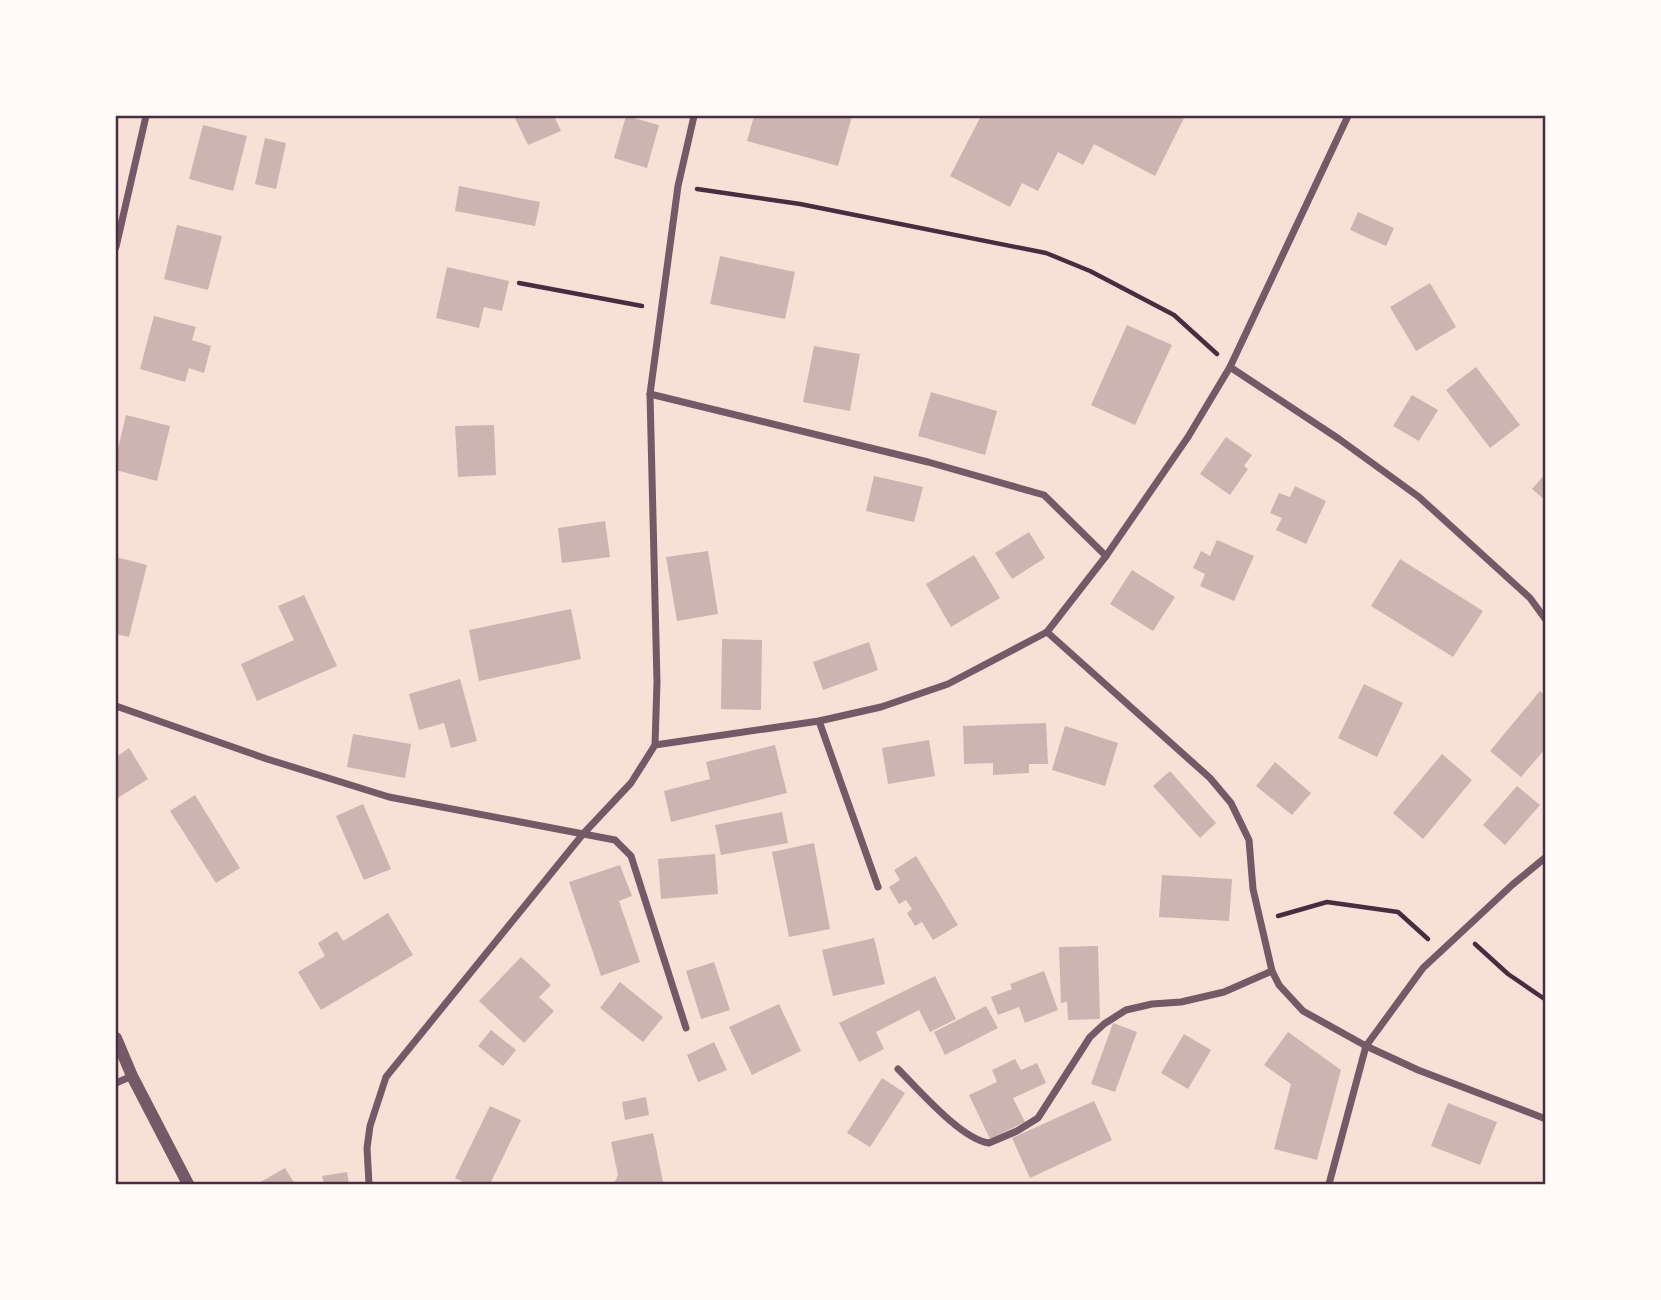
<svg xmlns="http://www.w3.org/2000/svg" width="1661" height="1300" font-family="Overpass,sans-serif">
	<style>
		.building { fill: #ccb4b1 }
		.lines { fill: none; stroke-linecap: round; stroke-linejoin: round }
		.path { stroke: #4a2c40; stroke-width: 4.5 }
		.minor { stroke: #755966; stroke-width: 7 }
		.tertiary { stroke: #755966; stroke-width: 12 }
		.neatline { fill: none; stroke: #4a2c40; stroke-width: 2.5 }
	</style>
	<rect width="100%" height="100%" fill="#f7e1d7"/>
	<!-- building -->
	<g class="building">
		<polygon points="514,116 554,116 561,131 528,145"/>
		<polygon points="626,116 659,125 647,168 614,158"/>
		<polygon points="754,116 852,116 838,166 747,141"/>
		<polygon points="981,116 1179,116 1184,118 1155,176 1094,144 1083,165 1058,152 1038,191 1022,183 1010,207 950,176"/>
		<polygon points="203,125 247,136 233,191 189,179"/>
		<polygon points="265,138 286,143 276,189 255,184"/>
		<polygon points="459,186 540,202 535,226 455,211"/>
		<polygon points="1358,212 1394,228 1386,246 1350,230"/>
		<polygon points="177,225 222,236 208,290 164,279"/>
		<polygon points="720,256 795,272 785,319 710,304"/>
		<polygon points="447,267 509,281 502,311 484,307 479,328 436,318"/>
		<polygon points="1430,283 1456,327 1416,351 1390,307"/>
		<polygon points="154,316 196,327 192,340 211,346 204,373 189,368 185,382 140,369"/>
		<polygon points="1127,325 1172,345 1135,425 1091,405"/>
		<polygon points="814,346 860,354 850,411 803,402"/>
		<polygon points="1476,367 1520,425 1490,448 1446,390"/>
		<polygon points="931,392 997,411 985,455 918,436"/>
		<polygon points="1412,395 1438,410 1419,441 1393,426"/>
		<polygon points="126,415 170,426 157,481 116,470 116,457"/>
		<polygon points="494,425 496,475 458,477 455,426"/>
		<polygon points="1226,437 1252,455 1244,466 1248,469 1230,495 1200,474"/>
		<polygon points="1546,473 1546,501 1532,489"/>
		<polygon points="874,476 923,487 914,522 866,511"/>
		<polygon points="1295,486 1326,501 1306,544 1276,530 1282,518 1270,513 1279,493 1290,497"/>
		<polygon points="605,521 610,557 562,563 558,528"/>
		<polygon points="1029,532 1045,558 1012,579 995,553"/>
		<polygon points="1217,540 1254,556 1234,601 1200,586 1205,574 1193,568 1201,551 1210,556"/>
		<polygon points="708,551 718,614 677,621 666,557"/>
		<polygon points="974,555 1000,598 951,627 926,584"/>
		<polygon points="116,557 147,565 129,637 116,634"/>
		<polygon points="1400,559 1483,611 1453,657 1371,606"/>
		<polygon points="1132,570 1175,597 1153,631 1110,604"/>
		<polygon points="304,595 337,666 257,701 241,664 294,640 278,606"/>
		<polygon points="571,609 581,659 479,681 469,630"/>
		<polygon points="722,639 762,640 761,710 721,709"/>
		<polygon points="869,642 878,670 823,690 813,662"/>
		<polygon points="460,679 477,741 451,748 444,723 419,730 409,694"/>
		<polygon points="1364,684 1403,703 1377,757 1338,738"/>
		<polygon points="1540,691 1546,696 1546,748 1521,777 1490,751"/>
		<polygon points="1046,723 1048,764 1029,764 1029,773 993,775 993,763 964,764 963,726"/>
		<polygon points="1065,726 1118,743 1105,786 1052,770"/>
		<polygon points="353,734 411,744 405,778 347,767"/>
		<polygon points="929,740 935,776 888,784 882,748"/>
		<polygon points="775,745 787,793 671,822 664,791 710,779 706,762"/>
		<polygon points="129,748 148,779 116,799 116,757"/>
		<polygon points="1442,754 1472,780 1423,839 1393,813"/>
		<polygon points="1275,762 1311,793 1292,815 1256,786"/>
		<polygon points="1170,771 1216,823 1200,838 1153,786"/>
		<polygon points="1517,786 1540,805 1505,845 1483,825"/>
		<polygon points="195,795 240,868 216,883 170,811"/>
		<polygon points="363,804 391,869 364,880 336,816"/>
		<polygon points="782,812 788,843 721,855 715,825"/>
		<polygon points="814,843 830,929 789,937 772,852"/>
		<polygon points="715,854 718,894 661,899 658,859"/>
		<polygon points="916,856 958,925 933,940 922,922 915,926 907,913 912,909 906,900 899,904 889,887 900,880 894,870"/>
		<polygon points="620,865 632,896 619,901 640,962 601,976 569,882"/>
		<polygon points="1162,875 1232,879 1229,921 1159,917"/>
		<polygon points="388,913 413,955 321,1010 298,972 325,956 318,943 337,931 343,941"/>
		<polygon points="874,938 885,984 833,996 822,950"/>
		<polygon points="1098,946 1100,1019 1068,1020 1067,1002 1061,1003 1059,947"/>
		<polygon points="521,957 551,985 539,997 554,1011 524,1043 479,1001"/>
		<polygon points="714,962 730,1010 701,1019 686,971"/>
		<polygon points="1044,971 1058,1010 1025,1023 1019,1007 998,1015 991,997 1012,989 1010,984"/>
		<polygon points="935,976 956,1019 930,1032 919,1010 876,1032 884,1049 859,1062 839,1023"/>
		<polygon points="620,982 663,1017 643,1042 600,1008"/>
		<polygon points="779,1004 801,1051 752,1075 729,1027"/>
		<polygon points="986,1006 998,1028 945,1055 934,1032"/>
		<polygon points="1113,1023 1137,1032 1115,1092 1091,1084"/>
		<polygon points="491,1030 516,1050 503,1066 478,1046"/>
		<polygon points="1288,1032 1341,1070 1317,1160 1274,1149 1291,1084 1264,1065"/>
		<polygon points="1184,1034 1211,1050 1188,1089 1161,1073"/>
		<polygon points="714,1042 727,1070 698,1082 687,1055"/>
		<polygon points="1015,1059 1021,1070 1037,1063 1046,1083 1013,1098 1025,1122 990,1139 969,1095 997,1082 992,1070"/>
		<polygon points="882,1078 905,1093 870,1147 847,1133"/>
		<polygon points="646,1097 649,1115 625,1120 622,1102"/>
		<polygon points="1094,1101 1112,1140 1030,1178 1012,1138"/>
		<polygon points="1448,1103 1497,1122 1480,1165 1431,1146"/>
		<polygon points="490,1106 521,1120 490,1184 468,1184 455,1178"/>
		<polygon points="653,1133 663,1182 662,1184 614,1184 618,1175 611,1142"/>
		<polygon points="285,1168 295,1184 257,1184"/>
		<polygon points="347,1172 349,1184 324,1184 322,1176"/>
	</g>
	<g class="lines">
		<!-- path -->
		<g class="path">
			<polyline points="697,189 800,204 1046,253 1090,271 1174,315 1217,354"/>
			<polyline points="519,283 642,306"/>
			<polyline points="1278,916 1327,902 1398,912 1428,939"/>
			<polyline points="1475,944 1508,974 1546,1000"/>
		</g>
		<!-- minor -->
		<g class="minor">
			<polyline points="116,247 146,116"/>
			<polyline points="1230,367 1339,439 1419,497 1530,598 1546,620"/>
			<polyline points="650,394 928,462 1044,495 1106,556"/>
			<polyline points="1047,632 1210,778 1231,803 1249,840 1253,889 1272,971 1279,985 1303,1011 1366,1046 1418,1070 1546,1119"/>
			<polyline points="116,706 267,759 389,797 615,840 631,856 686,1028"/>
			<polyline points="819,721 878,887"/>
			<polyline points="655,745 657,682 650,394 678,186 694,116"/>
			<path d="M898 1069C919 1090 961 1139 989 1143L1017 1131 1038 1118 1090 1037 1104 1024 1126 1010 1152 1004 1181 1002 1224 992 1272 971"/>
			<polyline points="116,1083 132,1076"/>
			<polyline points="369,1184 367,1148 370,1126 386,1077 583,834 631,783 655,745 819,721 881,707 948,684 1047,632 1106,556 1188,437 1230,367 1348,116"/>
			<polyline points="1329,1184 1366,1046 1423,968 1512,885 1546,857"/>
		</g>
		<!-- tertiary -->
		<polyline class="tertiary" points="116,1038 132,1076 188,1184"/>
	</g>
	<!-- border -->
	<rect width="1661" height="1300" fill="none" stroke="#fffaf5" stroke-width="234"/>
	<rect x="117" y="117" width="1427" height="1066" class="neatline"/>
</svg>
